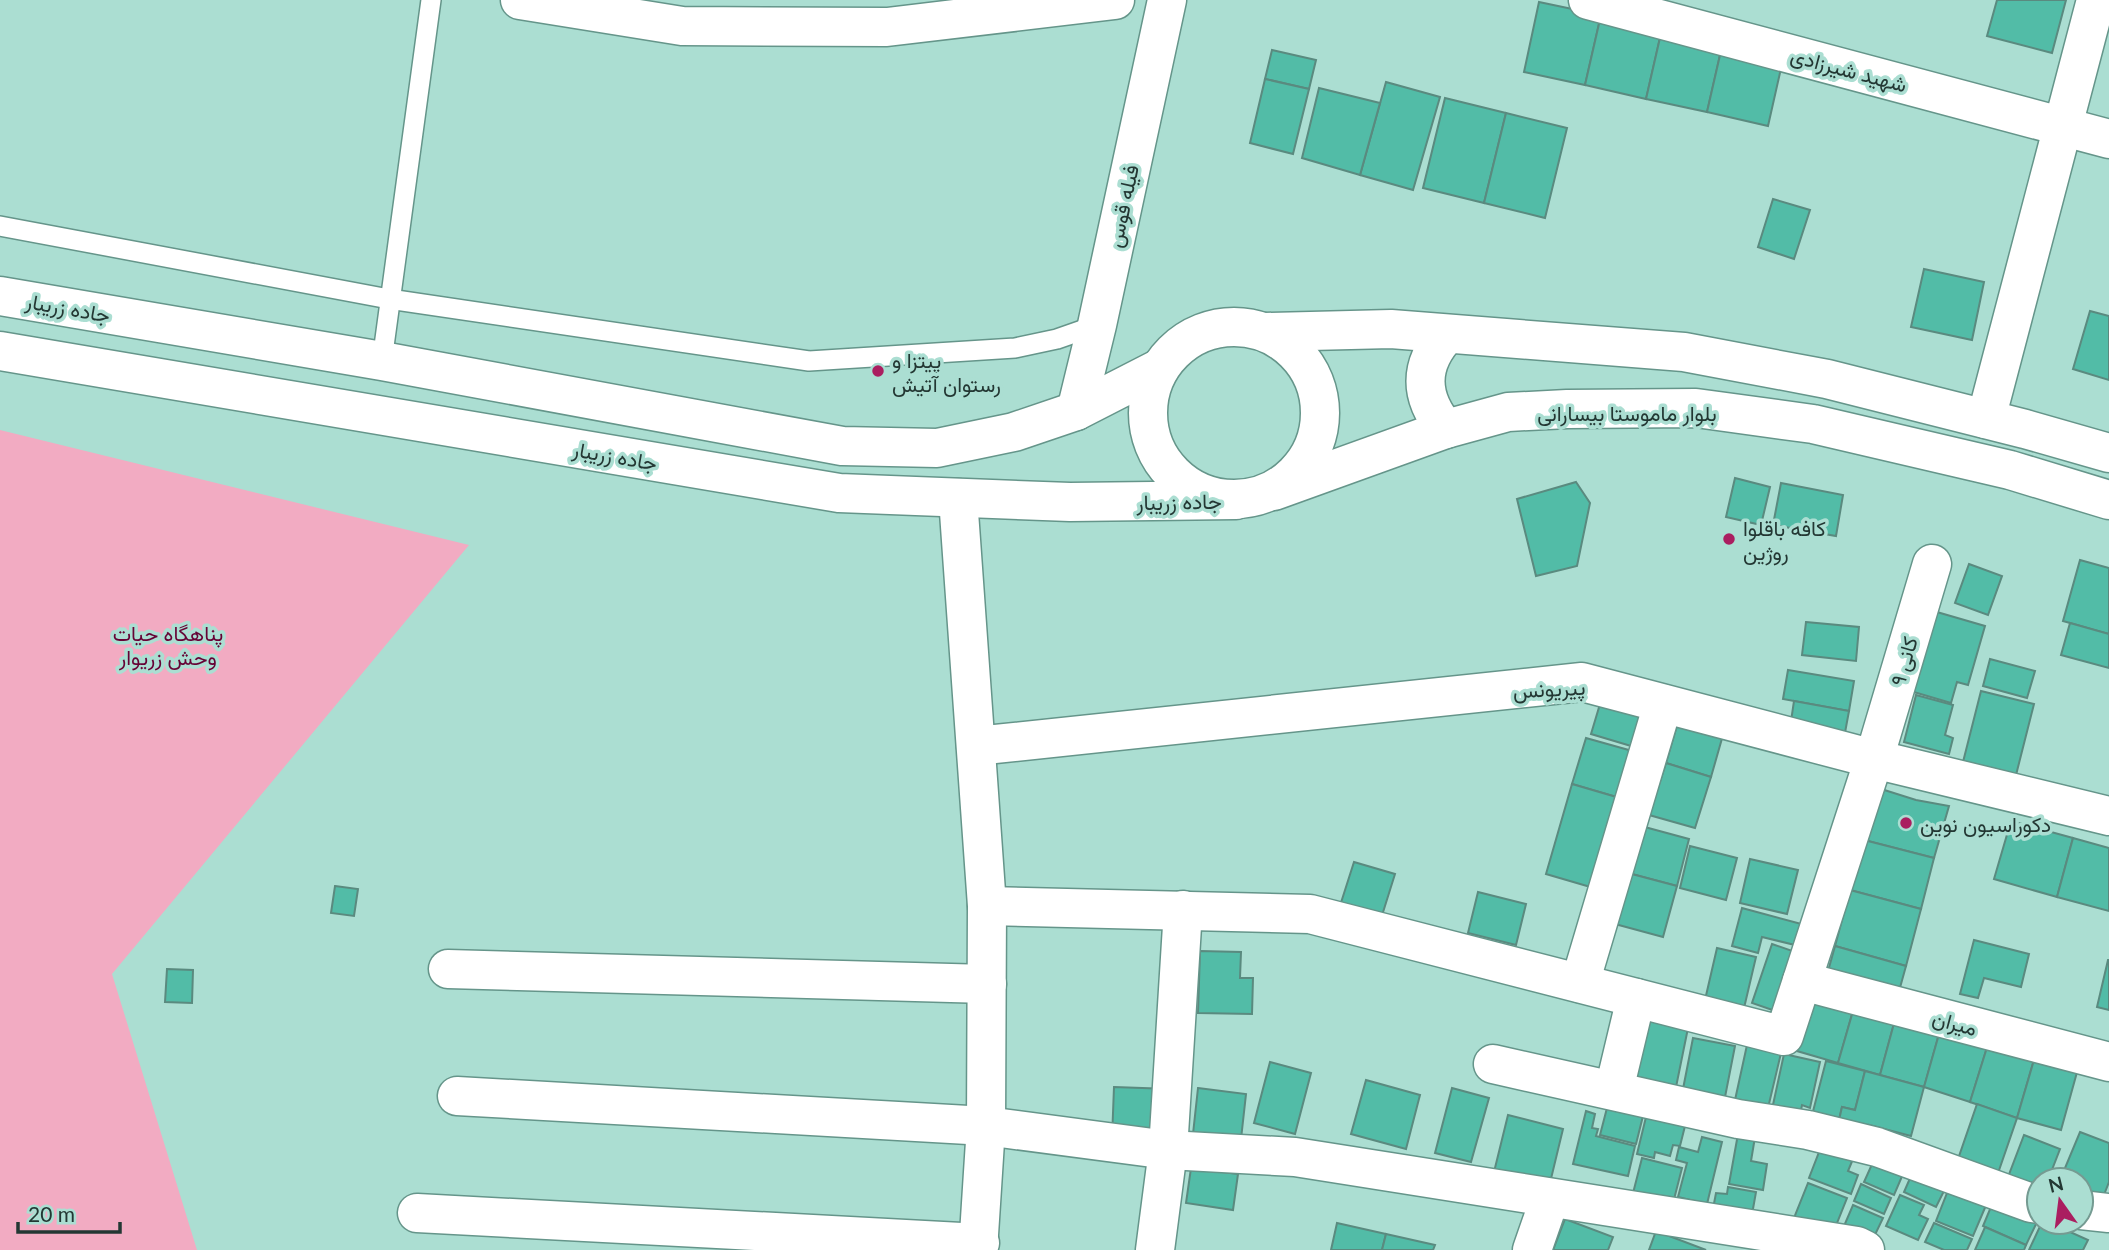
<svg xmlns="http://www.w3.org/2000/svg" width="2109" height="1250" font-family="Lato,Vazirmatn,sans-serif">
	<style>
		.green { fill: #f2abc2 }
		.building { fill: #52bca7; stroke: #5a8a7f; stroke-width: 2 }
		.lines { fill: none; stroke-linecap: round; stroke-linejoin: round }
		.service-casing { stroke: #65958a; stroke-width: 22 }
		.minor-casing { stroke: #65958a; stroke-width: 41 }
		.tertiary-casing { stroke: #65958a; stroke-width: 41 }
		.primary-casing { stroke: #65958a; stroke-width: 41 }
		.service { stroke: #fff; stroke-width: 19 }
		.minor { stroke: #fff; stroke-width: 38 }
		.tertiary { stroke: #fff; stroke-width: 38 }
		.primary { stroke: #fff; stroke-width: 38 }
		.poi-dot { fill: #aa1e60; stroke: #abded2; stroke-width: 2.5 }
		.labels { text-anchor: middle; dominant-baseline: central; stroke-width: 7; stroke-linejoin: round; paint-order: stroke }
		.street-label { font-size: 21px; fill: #233733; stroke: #abded2 }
		.poi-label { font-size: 21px; fill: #233733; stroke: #abded2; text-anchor: start }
		.park-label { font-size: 21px; fill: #660235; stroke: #abded2 }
	</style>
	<rect width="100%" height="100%" fill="#abded2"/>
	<!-- green -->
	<polygon class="green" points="0,430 469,545 112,974 197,1250 0,1250"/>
	<!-- building -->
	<g class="building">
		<polygon points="1997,0 2066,0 2052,53 1987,36"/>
		<polygon points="1539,2 1601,15 1585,85 1524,72"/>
		<polygon points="1601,15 1662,29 1646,99 1585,85"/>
		<polygon points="1662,29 1723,42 1707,112 1646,99"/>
		<polygon points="1723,42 1784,55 1768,126 1707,112"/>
		<polygon points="1272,50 1316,60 1309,89 1265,79"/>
		<polygon points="1265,79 1309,89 1293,154 1250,143"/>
		<polygon points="1386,82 1440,97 1413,190 1360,175"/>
		<polygon points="1319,88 1380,103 1360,175 1302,158"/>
		<polygon points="1445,98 1506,113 1484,203 1423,188"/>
		<polygon points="1506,113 1567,128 1545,218 1484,203"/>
		<polygon points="1773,199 1810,210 1794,259 1758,247"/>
		<polygon points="1924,269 1984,282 1972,340 1911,327"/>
		<polygon points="2090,311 2109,316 2109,380 2073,369"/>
		<polygon points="1735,478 1770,487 1761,525 1726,517"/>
		<polygon points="1576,482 1590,503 1577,566 1536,576 1517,499"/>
		<polygon points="1781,483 1843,495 1836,536 1773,525"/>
		<polygon points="2080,560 2109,568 2109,634 2063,621"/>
		<polygon points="1969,564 2002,576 1988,615 1955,603"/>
		<polygon points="1930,610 1985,626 1968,685 1957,682 1951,703 1907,690"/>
		<polygon points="1806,622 1859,627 1856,661 1802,655"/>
		<polygon points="2070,623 2109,634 2109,668 2061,655"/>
		<polygon points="1990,659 2035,671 2027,698 1983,686"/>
		<polygon points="1788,670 1854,681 1849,711 1783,699"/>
		<polygon points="1981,691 2034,704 2016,775 1963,762"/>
		<polygon points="1916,695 1953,705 1945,735 1953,738 1949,754 1904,742"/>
		<polygon points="1794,701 1849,711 1844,738 1790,728"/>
		<polygon points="1600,704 1651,718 1641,749 1591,734"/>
		<polygon points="1678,722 1723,735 1711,777 1666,763"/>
		<polygon points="1586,738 1643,754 1630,801 1572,784"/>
		<polygon points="1666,763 1711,777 1695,828 1649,815"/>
		<polygon points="1572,784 1630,801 1604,891 1546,874"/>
		<polygon points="1878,788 1916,800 1949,806 1934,858 1864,840"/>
		<polygon points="2011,821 2073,838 2057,897 1994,879"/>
		<polygon points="1641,826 1689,839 1677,886 1628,873"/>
		<polygon points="2073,838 2109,848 2109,911 2057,897"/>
		<polygon points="1864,840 1934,858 1921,909 1850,890"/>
		<polygon points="1690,846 1737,858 1726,900 1680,888"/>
		<polygon points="1750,859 1798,870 1787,914 1740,903"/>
		<polygon points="1354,862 1395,874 1379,925 1338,912"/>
		<polygon points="1628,873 1677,886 1663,937 1615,924"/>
		<polygon points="335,886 358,889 354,916 331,913"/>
		<polygon points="1850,890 1921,909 1906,966 1835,946"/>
		<polygon points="1478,892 1526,904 1516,945 1468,933"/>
		<polygon points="1742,908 1805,925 1799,946 1762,937 1758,953 1732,946"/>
		<polygon points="1974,940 2029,954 2021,987 1984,978 1978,998 1960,994"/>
		<polygon points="1772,944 1804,955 1784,1014 1752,1003"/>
		<polygon points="1835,946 1906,966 1893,1013 1822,993"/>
		<polygon points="1717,948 1756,957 1744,1008 1705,1000"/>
		<polygon points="1200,951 1241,952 1240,978 1253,978 1252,1014 1198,1013"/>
		<polygon points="2108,960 2109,960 2109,1010 2097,1007"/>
		<polygon points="167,969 193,970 192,1003 165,1002"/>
		<polygon points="1807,990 1855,1004 1838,1063 1790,1049"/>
		<polygon points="1855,1004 1896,1016 1880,1075 1838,1063"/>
		<polygon points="1896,1016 1941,1027 1924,1087 1880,1075"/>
		<polygon points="1641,1019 1688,1028 1676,1087 1629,1078"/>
		<polygon points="1941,1027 1989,1041 1970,1102 1924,1087"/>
		<polygon points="1693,1038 1735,1046 1725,1097 1683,1089"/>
		<polygon points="1989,1041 2036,1053 2017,1118 1970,1102"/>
		<polygon points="1747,1045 1781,1053 1768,1108 1735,1100"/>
		<polygon points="2036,1053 2079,1065 2061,1130 2017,1118"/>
		<polygon points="1784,1054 1820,1062 1810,1108 1802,1105 1799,1120 1771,1114"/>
		<polygon points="1826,1061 1865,1071 1855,1110 1842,1107 1837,1129 1810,1123"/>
		<polygon points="1270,1062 1311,1073 1295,1134 1254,1123"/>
		<polygon points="1865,1071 1924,1087 1911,1136 1869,1125 1866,1135 1837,1129 1842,1107 1855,1110"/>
		<polygon points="1366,1080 1420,1095 1406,1149 1351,1134"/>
		<polygon points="1114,1087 1170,1089 1167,1141 1112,1139"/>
		<polygon points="1198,1088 1246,1094 1240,1148 1192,1143"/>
		<polygon points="1452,1088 1489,1098 1471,1162 1435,1153"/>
		<polygon points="1977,1104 2017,1118 1996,1179 1956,1165"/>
		<polygon points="1607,1108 1643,1116 1636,1144 1600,1135"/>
		<polygon points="1586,1111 1595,1114 1592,1128 1598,1129 1596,1136 1635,1146 1628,1176 1573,1164"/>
		<polygon points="1508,1115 1563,1129 1549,1187 1494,1172"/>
		<polygon points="1646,1117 1685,1126 1680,1146 1673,1145 1670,1156 1655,1152 1654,1158 1637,1154"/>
		<polygon points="2080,1132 2109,1143 2109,1182 2100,1205 2081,1197 2081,1180 2060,1180"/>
		<polygon points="1738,1134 1755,1137 1751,1161 1767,1164 1763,1190 1729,1184"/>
		<polygon points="2024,1135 2060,1149 2048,1180 2039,1180 2039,1199 2005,1185"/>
		<polygon points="1702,1137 1722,1142 1707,1204 1678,1197 1687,1163 1676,1160 1679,1147 1698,1152"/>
		<polygon points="1821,1147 1853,1159 1848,1171 1858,1175 1851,1194 1809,1178"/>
		<polygon points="1642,1158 1682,1168 1671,1211 1631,1201"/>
		<polygon points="1873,1162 1903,1174 1894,1195 1864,1182"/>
		<polygon points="1191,1168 1238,1174 1233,1210 1186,1203"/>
		<polygon points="1911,1176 1947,1185 1936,1207 1904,1192"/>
		<polygon points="1808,1183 1847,1198 1831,1238 1792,1223"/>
		<polygon points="1861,1184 1891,1198 1884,1214 1854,1201"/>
		<polygon points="1728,1187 1756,1192 1751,1220 1712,1214 1716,1193 1727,1194"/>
		<polygon points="1949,1188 1987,1203 1973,1236 1936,1221"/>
		<polygon points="1900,1195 1924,1205 1919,1215 1928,1219 1918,1240 1886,1226"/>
		<polygon points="1993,1202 2037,1222 2026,1245 1983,1226"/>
		<polygon points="1853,1205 1883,1218 1873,1239 1844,1226"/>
		<polygon points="1565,1219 1613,1237 1608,1250 1553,1250"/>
		<polygon points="2042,1222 2048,1222 2088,1240 2083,1250 2029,1250"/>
		<polygon points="1337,1223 1386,1234 1382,1250 1331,1250"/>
		<polygon points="1934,1223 1972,1239 1967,1250 1944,1250 1925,1242"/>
		<polygon points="1985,1227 2026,1245 2024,1250 1975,1250"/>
		<polygon points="1656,1231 1706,1250 1649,1250"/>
		<polygon points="1386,1234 1435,1245 1433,1250 1382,1250"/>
	</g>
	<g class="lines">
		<!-- service casing -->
		<g class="service-casing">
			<g id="service">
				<polyline points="0,226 389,299 809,361 1015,348 1057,339 1097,325"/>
				<polyline points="382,361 431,0"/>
			</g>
		</g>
		<!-- minor casing -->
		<g class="minor-casing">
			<g id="minor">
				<polyline points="520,0 682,26 887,27 1115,0"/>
				<polyline points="1588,0 2109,139"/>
				<polyline points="1986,419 2096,0"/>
				<polyline points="958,498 987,906 986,1126 978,1250"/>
				<polyline points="976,746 1582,682 1874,759"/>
				<polyline points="987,906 1310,914 1784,1036 1874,759 1932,564"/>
				<polyline points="448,969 987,984"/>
				<polyline points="1802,981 2109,1062"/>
				<polyline points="1580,983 1663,704"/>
				<polyline points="1493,1064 1738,1119 1808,1130 1877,1147 2031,1203 2039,1204"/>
				<polyline points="1614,1090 1636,998"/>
				<polyline points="457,1096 986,1126 1168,1150 1295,1157 1857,1246 1865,1250"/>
				<polyline points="2081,1210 2109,1213"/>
				<polyline points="417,1213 980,1243"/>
				<polyline points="1155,1250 1168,1150 1183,910"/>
				<polyline points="1532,1250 1550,1198"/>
			</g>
		</g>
		<!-- tertiary casing -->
		<g class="tertiary-casing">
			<g id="tertiary">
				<polyline points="1076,411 1097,325 1167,0"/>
				<polyline points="1874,759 2109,816"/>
			</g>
		</g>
		<!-- primary casing -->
		<g class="primary-casing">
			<g id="primary">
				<polyline points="0,296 382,361 842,446 937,448 1014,432 1076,411 1160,368"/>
				<circle cx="1234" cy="413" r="86"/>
				<polyline points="1265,332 1391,329 1684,352 1827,379 2025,429 2109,453"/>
				<polyline points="0,351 839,493 1070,502 1236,500"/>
				<path d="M1446 429C1419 397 1418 365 1447 334"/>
				<polyline points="1274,491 1446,429 1508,412 1567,409 1696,408 1813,424 2010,470 2109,500"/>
			</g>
		</g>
		<!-- service -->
		<use href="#service" class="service"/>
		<!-- minor -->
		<use href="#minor" class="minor"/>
		<!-- tertiary -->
		<use href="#tertiary" class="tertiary"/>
		<!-- primary -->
		<use href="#primary" class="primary"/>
	</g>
	<!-- markers -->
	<g class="poi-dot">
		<circle cx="878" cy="371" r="7"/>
		<circle cx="1729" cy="539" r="7"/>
		<circle cx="1906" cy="823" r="7"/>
	</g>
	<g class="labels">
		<!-- street labels -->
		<g class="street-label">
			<text transform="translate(1849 69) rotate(15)">شهید شیرزادی</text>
			<text transform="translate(1122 206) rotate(-78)">فیله قوس</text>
			<text transform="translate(68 307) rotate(10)">جاده زریبار</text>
			<text x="1627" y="412">بلوار ماموستا بیسارانی</text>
			<text transform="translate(615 455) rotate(10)">جاده زریبار</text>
			<text transform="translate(1179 501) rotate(-1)">جاده زریبار</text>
			<text transform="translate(1903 661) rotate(-74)">کانی ۹</text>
			<text transform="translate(1549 688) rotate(-3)">پیریونس</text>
			<text transform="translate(1955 1022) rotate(15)">میران</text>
		</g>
		<!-- poi labels -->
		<g class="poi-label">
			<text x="892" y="359">پیتزا و<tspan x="892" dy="24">رستوان آتیش</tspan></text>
			<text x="1743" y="527">کافه باقلوا<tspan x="1743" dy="24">روژین</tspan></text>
			<text x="1920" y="823">دکوراسیون نوین</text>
		</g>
		<!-- park labels -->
		<g class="park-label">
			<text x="168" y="632">پناهگاه حیات<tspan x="168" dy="24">وحش زریوار</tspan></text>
		</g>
	</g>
	<!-- north arrow -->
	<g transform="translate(2060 1201) rotate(346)"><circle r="33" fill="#abded2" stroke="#759b92" stroke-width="2"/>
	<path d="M0-5L12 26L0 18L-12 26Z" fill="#aa1e60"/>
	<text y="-10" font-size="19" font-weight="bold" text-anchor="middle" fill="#233733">N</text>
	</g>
	<!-- scale -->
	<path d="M18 1222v10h102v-10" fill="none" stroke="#233733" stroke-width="3.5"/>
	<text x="28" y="1222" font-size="21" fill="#233733" stroke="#abded2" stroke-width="5" paint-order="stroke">20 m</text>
</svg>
